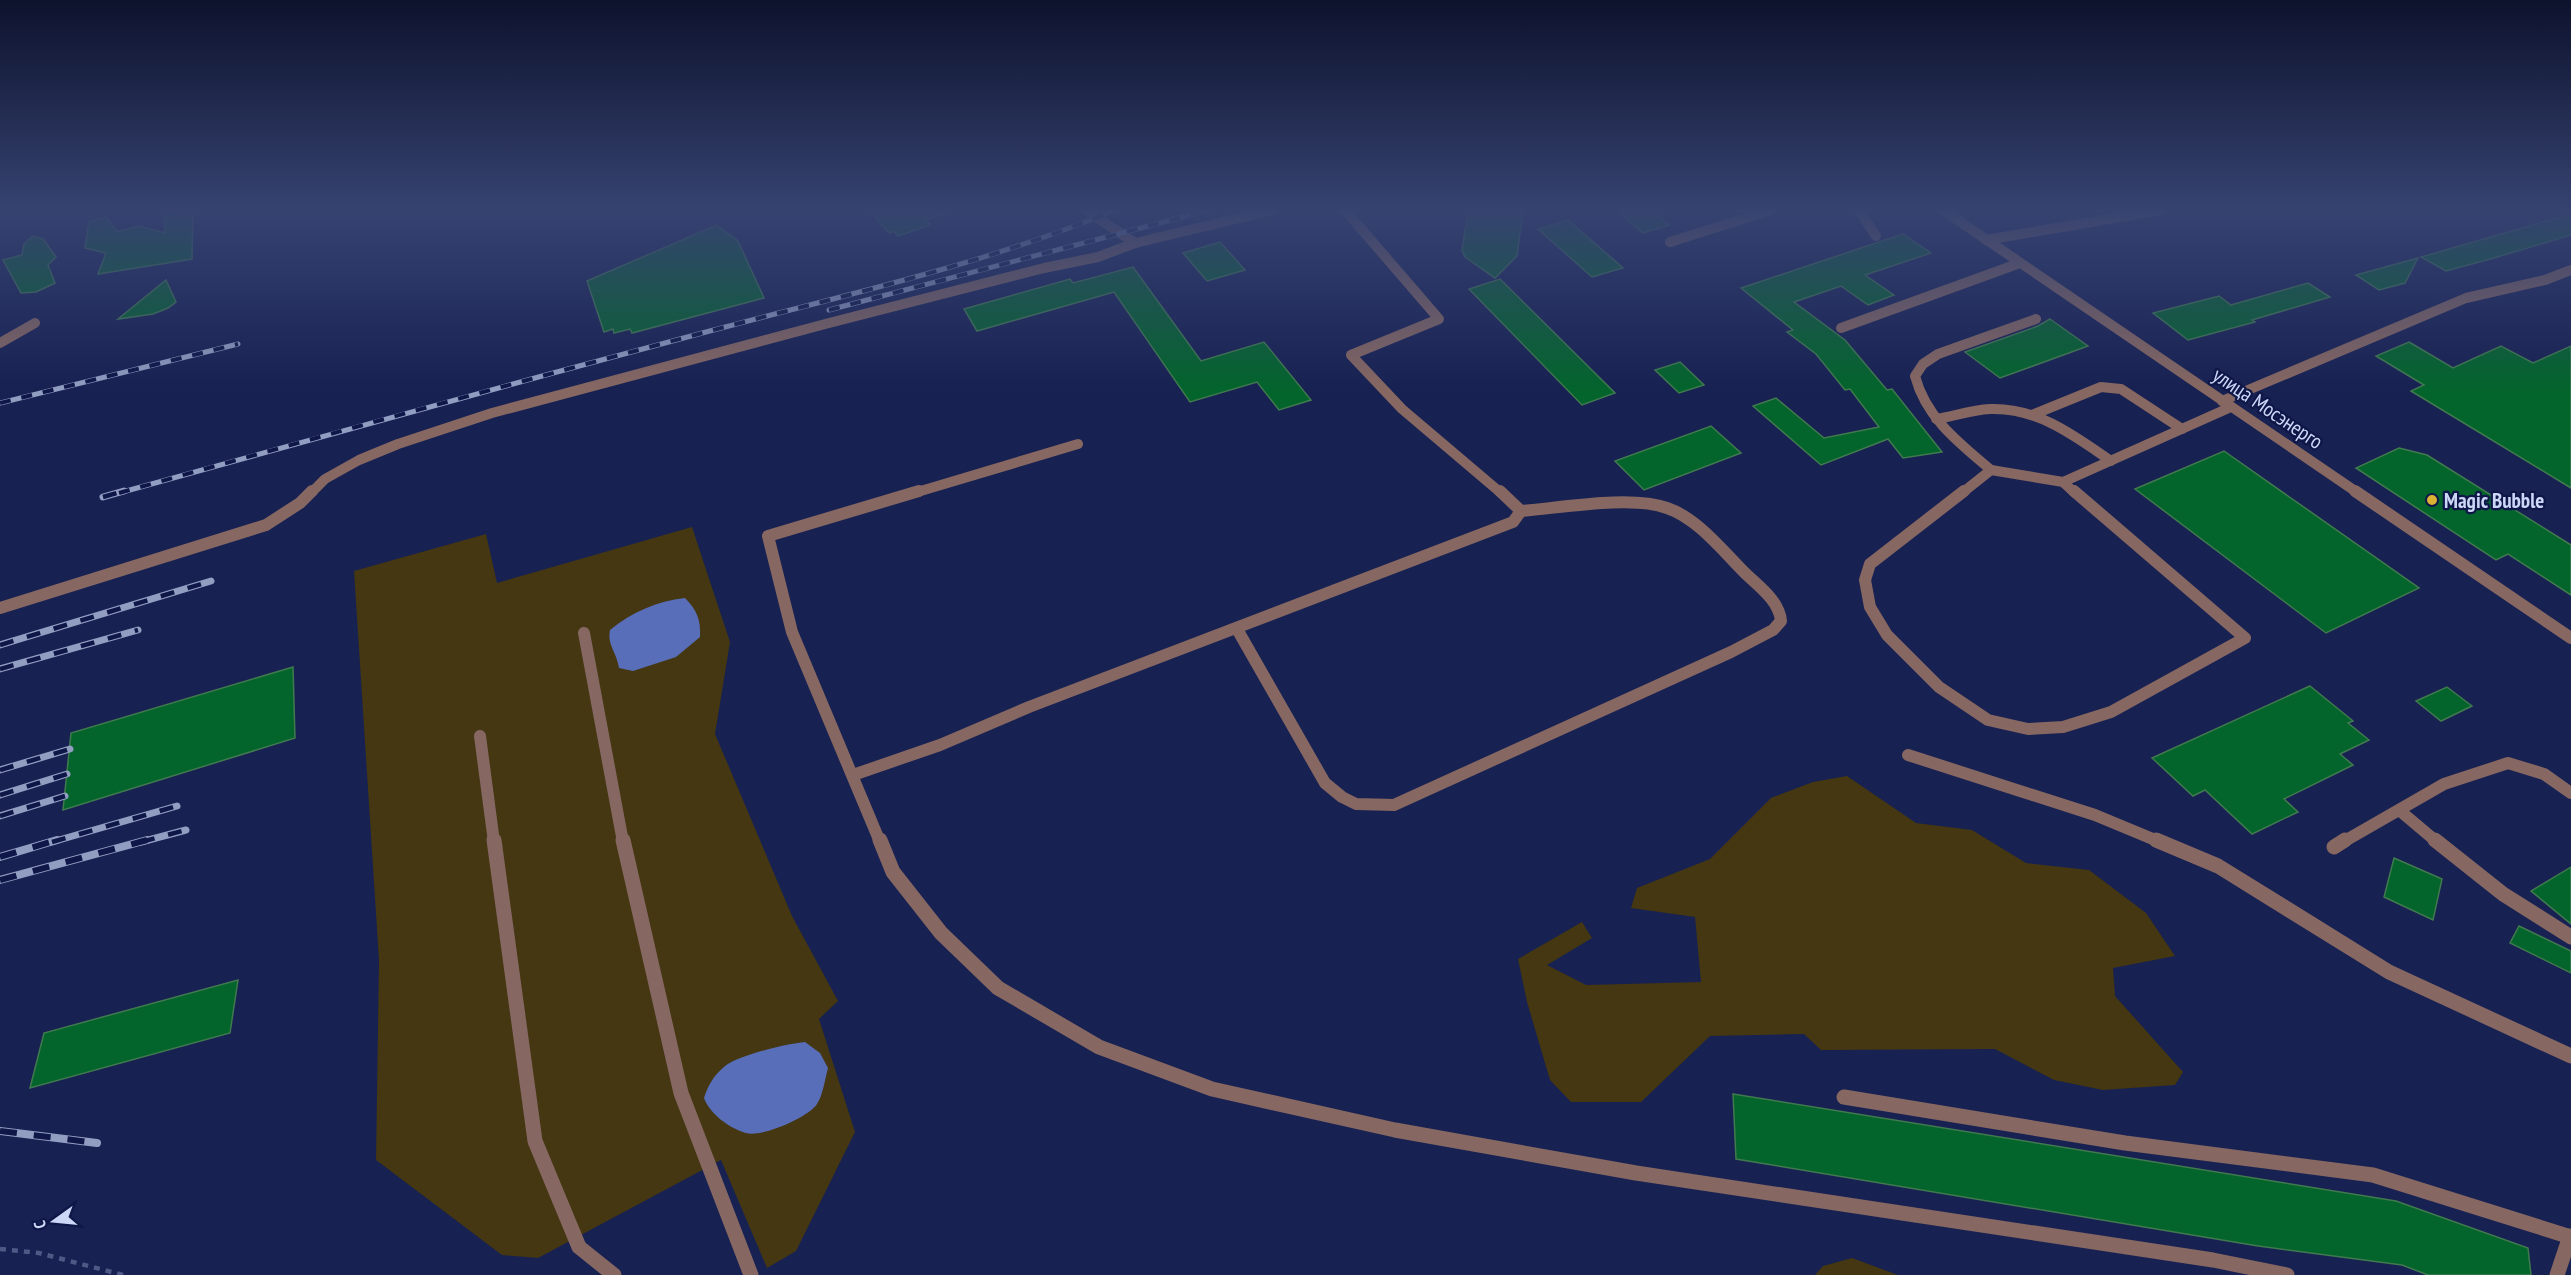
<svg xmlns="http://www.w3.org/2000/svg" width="2571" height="1275" font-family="'PT Sans Narrow',sans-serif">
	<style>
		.green { fill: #443712 }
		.water { fill: #596eb9 }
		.building { fill: #03642c; stroke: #417a4f; stroke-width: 1.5 }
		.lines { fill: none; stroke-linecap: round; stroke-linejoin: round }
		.path { stroke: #4e5985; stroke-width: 4.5; stroke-dasharray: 6 6; stroke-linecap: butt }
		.lane-far2 { stroke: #866762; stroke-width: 10 }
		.lane-far1 { stroke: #866762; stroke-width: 12 }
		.lane { stroke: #866762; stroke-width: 15 }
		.street-far1 { stroke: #866762; stroke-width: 10 }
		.street { stroke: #866762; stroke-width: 12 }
		.rail-far2-casing { stroke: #929dc2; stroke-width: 5 }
		.rail-far1-casing { stroke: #929dc2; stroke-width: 7 }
		.rail-casing { stroke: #929dc2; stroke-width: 8 }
		.rail-far2 { stroke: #0e1747; stroke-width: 4; stroke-dasharray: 11; stroke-linecap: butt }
		.rail-far1 { stroke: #0e1747; stroke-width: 4.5; stroke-dasharray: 14; stroke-linecap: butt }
		.rail { stroke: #0e1747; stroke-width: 6; stroke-dasharray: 17; stroke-linecap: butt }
		.poi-dot { fill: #dbb233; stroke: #0e1747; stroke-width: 2 }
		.labels { text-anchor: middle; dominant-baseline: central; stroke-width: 4.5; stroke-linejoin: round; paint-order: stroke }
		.street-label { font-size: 21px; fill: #ccd7f7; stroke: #0e1747 }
		.poi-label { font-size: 21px; font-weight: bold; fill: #ccd7f7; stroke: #0e1747; text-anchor: start }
	</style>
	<rect width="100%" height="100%" fill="#172152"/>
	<!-- green -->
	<g class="green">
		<polygon points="692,527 730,642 715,734 792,916 838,1001 819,1019 855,1132 796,1251 767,1268 721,1160 538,1258 502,1255 376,1160 379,960 354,571 486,534 497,583"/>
		<polygon points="1847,776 1916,823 1972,830 2026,863 2089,870 2146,913 2175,956 2113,968 2115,996 2183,1072 2175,1085 2103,1090 2054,1080 1995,1049 1821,1050 1804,1034 1710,1036 1641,1102 1571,1102 1550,1080 1527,1002 1518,959 1582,922 1592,938 1547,965 1586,985 1701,982 1695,917 1631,908 1637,888 1710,859 1771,798 1813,782"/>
		<polygon points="1852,1258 1898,1275 1815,1275 1823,1266"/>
	</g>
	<!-- water -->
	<g class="water">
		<path d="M685 598C697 610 701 620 700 637L676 657 633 671 619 668C617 653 607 645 610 630 632 612 657 601 685 598Z"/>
		<path d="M805 1042 820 1053 828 1068C825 1079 823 1095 817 1104 809 1117 761 1138 746 1133 729 1128 710 1114 704 1098 708 1086 713 1076 724 1067 738 1055 786 1044 805 1042Z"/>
	</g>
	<!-- building -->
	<g class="building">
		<polygon points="185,210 193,210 192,259 98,274 106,253 85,248 89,222 106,217 117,232 139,226 165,233 164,215"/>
		<polygon points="869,210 944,210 945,214 926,220 930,225 898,236 894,231 889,233"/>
		<polygon points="1468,210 1523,210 1517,256 1495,278 1465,257 1462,251"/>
		<polygon points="1616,210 1650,210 1669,225 1643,233"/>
		<polygon points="2571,214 2571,235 2494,258 2446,271 2421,257"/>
		<polygon points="1568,220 1623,268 1592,277 1538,229"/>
		<polygon points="717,225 738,241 764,298 632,333 630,329 614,333 613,329 604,332 587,281"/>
		<polygon points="1903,234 1931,253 1865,275 1894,295 1868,305 1841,286 1794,302 1845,340 1887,390 1892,389 1942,452 1903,458 1888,439 1821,465 1753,406 1776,398 1824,438 1879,427 1850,389 1845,390 1816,354 1787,332 1793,330 1741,288"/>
		<polygon points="33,236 43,239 56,257 48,265 55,283 36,292 21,293 3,260 22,255 24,244"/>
		<polygon points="1220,242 1245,270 1207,281 1183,253"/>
		<polygon points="2418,258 2405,283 2379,290 2356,275"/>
		<polygon points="1133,267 1201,361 1264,342 1311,400 1279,410 1257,382 1190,402 1114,292 977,331 964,309 1070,279 1073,283"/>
		<polygon points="1500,279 1615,393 1582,405 1469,289"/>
		<polygon points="166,280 176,302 168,308 153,314 118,319"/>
		<polygon points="2308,283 2330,297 2252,320 2255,322 2188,340 2153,313 2219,296 2231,305"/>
		<polygon points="2050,319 2088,346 2000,378 1965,352 2038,326"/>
		<polygon points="2409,342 2453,368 2501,346 2533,363 2571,346 2571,488 2411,391 2424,385 2376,356"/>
		<polygon points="1680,362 1704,385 1679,393 1655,370"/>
		<polygon points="1711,426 1741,453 1644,490 1615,461"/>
		<polygon points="2399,448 2427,455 2571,545 2571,595 2508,554 2496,560 2356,468"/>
		<polygon points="2224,451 2419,588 2326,633 2135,489"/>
		<polygon points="293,667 295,738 63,810 71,733"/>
		<polygon points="2310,686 2353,721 2348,723 2369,740 2340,754 2353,765 2284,799 2298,812 2252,834 2205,790 2193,796 2152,758"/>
		<polygon points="2447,687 2472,706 2441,721 2416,701"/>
		<polygon points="2394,858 2442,879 2433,920 2384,897"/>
		<polygon points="2571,867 2571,924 2531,891"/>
		<polygon points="2519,926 2571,951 2571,973 2510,943"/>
		<polygon points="238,980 230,1033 30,1088 44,1033"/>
		<polygon points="1733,1094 2396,1201 2528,1248 2531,1275 2428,1275 2402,1265 2258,1246 1736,1159"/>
	</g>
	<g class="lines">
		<!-- path -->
		<polyline class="path" points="0,1249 39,1253 123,1275"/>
		<!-- lane-far2 -->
		<g class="lane-far2">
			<polyline points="1345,210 1439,319 1351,355 1402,409 1501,493"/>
			<polyline points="1859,210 1876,236"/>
			<polyline points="1986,240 2161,210"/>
			<polyline points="1670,242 1771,210"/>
			<polyline points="1841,328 2020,263"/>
			<polyline points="0,343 35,323"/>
			<polyline points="2222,401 2466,298 2545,280 2571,270"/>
			<polyline points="2032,415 2101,387 2121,389 2182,429"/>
			<path d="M1936 419C1954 416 1972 410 1990 409 2037 407 2075 436 2111 461"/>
			<polyline points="1991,470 2063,482 2075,493"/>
			<path d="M1991 470C1959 443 1926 418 1915 376L1923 364 1938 354 2036 319"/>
			<polyline points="2063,482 2231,407"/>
			<polyline points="311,493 325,479 359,460 398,444 492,413 829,323 1044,268 1098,257 1135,243"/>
			<polyline points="914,493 1078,444"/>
			<polyline points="1962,493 1991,470"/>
		</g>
		<!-- lane-far1 -->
		<g class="lane-far1">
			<polyline points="1964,491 1870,564 1865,580 1870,607 1887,635 1939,687 1988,720 2028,729 2063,727 2111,712 2245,638 2074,491"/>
			<polyline points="0,608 266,525 300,503 312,491"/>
			<path d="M1237 629 1325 783 1342 797 1356 804 1394 805 1731 652 1773 630 1781 621C1779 600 1758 586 1744 572 1722 550 1697 518 1667 508 1631 495 1560 508 1521 511L1500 491"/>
			<polyline points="584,633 623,842"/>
			<polyline points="480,736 494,842"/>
			<polyline points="1908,755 2095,815 2160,842"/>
			<polyline points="853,775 940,745 1029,707 1513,522 1521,511"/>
			<polyline points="2399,810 2437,842"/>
			<polyline points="880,842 792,632 768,536 919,491"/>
			<polyline points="2343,842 2444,784 2508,763 2544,774 2571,793"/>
		</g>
		<!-- lane -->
		<g class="lane">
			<polyline points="494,840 535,1141 579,1247 614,1275"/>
			<polyline points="623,840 681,1093 751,1275"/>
			<polyline points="880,840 893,872 941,933 998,988 1099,1047 1212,1089 1395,1130 1636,1173 2213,1260 2287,1275"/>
			<polyline points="2156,840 2218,866 2389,972 2571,1056"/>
			<polyline points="2435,840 2503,894 2571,937"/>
			<polyline points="2334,847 2345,840"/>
			<polyline points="1844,1097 2125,1143 2373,1175 2571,1237"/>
			<polyline points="2557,1275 2570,1236"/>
		</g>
		<!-- street-far1 -->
		<g class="street-far1">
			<polyline points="1086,210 1135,243 1272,210"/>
			<polyline points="1943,210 2358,493"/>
		</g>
		<!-- street -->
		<polyline class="street" points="2355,491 2571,638"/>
		<!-- rail-far2 casing -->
		<g class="rail-far2-casing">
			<g id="rail-far2">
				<polyline points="829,310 1209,210"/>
				<polyline points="0,403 238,344"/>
				<path d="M119 493C315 438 510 384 706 332 844 295 983 265 1115 210"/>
			</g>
		</g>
		<!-- rail-far1 casing -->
		<g class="rail-far1-casing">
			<g id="rail-far1">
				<polyline points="103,497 124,491"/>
				<polyline points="0,645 211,581"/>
				<polyline points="0,669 138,630"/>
				<polyline points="0,770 70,749"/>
				<polyline points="0,795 67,774"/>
				<polyline points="0,816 65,796"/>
				<polyline points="52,842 177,806"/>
				<polyline points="141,842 186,830"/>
			</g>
		</g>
		<!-- rail casing -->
		<g class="rail-casing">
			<g id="rail">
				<polyline points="0,857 57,840"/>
				<polyline points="0,880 147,840"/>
				<polyline points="0,1131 97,1143"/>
			</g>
		</g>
		<!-- rail-far2 -->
		<use href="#rail-far2" class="rail-far2"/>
		<!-- rail-far1 -->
		<use href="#rail-far1" class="rail-far1"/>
		<!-- rail -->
		<use href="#rail" class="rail"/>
	</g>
	<!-- sky -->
	<linearGradient id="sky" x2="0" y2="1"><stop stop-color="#0d122d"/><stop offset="0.54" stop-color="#364371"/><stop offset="1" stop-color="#364371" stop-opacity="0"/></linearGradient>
	<rect width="2571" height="389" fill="url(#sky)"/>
	<!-- markers -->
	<circle class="poi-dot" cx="2432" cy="500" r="6"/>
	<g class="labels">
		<!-- street labels -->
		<g class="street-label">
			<text transform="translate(2268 408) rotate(34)">улица Мосэнерго</text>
		</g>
		<!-- poi labels -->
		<g class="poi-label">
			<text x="2444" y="500">Magic Bubble</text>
		</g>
	</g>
	<!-- north arrow -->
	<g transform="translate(54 1221) rotate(255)" stroke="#0e1747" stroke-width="4.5" paint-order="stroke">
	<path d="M0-4.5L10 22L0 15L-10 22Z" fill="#ccd7f7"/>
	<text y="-9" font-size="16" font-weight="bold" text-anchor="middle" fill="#ccd7f7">С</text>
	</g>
</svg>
